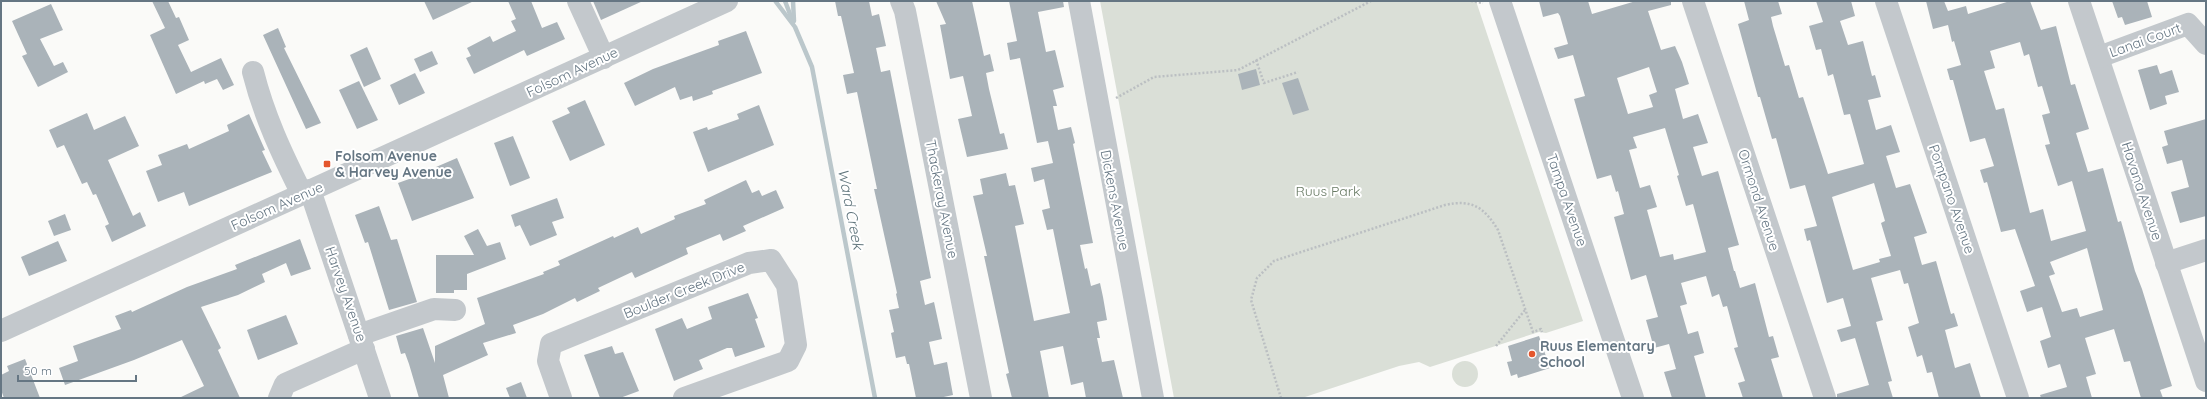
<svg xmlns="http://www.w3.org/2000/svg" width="2207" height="399" font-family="Quicksand,sans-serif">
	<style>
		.green { fill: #dadfd7 }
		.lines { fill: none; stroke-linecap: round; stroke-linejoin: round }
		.stream { stroke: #bbc7cb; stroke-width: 4.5 }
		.building { fill: #aab3b9; fill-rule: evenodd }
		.path { stroke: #bbbfc2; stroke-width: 2.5; stroke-dasharray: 2 2; stroke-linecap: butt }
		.minor { stroke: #c3c8cc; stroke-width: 22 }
		.poi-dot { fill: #e4572e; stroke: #fff; stroke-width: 1.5 }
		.labels { text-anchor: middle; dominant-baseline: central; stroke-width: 4; stroke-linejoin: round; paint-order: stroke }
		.street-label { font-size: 14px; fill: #657683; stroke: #fff }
		.poi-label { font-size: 14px; font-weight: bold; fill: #657683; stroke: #fff; text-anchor: start }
		.park-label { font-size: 14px; fill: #687a64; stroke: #fff }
		.water-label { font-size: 15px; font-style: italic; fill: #60757c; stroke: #fff }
	</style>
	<rect width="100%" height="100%" fill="#fafaf8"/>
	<!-- green -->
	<g class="green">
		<polygon points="1100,1 1476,1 1583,321 1546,333 1539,332 1430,367 1419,362 1399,366 1302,398 1174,398"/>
		<circle cx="1465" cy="374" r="13"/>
	</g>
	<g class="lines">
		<!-- stream -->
		<g class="stream">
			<polyline points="785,1 793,22"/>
			<polyline points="793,1 794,21"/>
			<polyline points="776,2 795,27 812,67 875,398"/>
		</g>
	</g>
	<!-- building -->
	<g class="building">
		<polygon points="152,1 168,1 176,18 179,17 189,40 178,45 191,72 221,58 234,85 223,90 217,79 205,84 204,81 176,94 150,35 165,28"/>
		<polygon points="424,1 474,1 433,20"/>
		<polygon points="508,1 531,1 542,28 557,22 565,39 527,56 524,50 474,74 466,58 471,56 467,48 490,36 493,42 516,31 511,21 516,19"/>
		<polygon points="593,1 643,1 601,20"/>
		<polygon points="835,1 869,1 872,16 879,14 886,46 876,48 881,72 890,70 931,278 920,281 925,305 934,302 942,339 929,342 934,365 947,362 953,395 939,398 916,398 909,364 907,364 905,356 896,358 891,333 894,332 889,310 899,308 896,294 897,293 874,189 877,189 857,92 847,94 843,75 854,73 841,16 838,16"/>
		<polygon points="936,1 972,1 984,56 990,54 994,71 986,73 989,89 1000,134 1004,133 1008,149 967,157 958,119 972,116 963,76 950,79 940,25 946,24"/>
		<polygon points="1009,1 1063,1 1064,7 1038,12 1046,52 1055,50 1064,87 1053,90 1057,106 1053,106 1058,130 1071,127 1075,143 1073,144 1093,243 1080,245 1085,269 1087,268 1091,286 1100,283 1103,297 1107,320 1097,322 1100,338 1097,338 1102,362 1114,360 1123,398 1086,398 1083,382 1071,385 1063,346 1040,351 1049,398 1012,398 1006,374 1009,373 984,256 987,256 973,196 983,194 980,179 1006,173 1009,186 1015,185 1024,224 1015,226 1034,321 1070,313 1053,229 1047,230 1042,210 1050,208 1044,179 1034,182 1031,168 1053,163 1048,141 1037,143 1020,58 1010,60 1007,43 1017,41"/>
		<path d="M1539 1H1588L1592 14 1636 1H1671V5L1648 11 1661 50 1675 46 1682 62 1689 84 1675 89 1683 119 1698 114 1708 143 1693 147 1702 176 1718 171 1739 245 1728 248 1734 271H1735L1740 288 1755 283 1769 337 1773 336 1779 357 1771 359 1783 398H1743L1738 383 1745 381 1734 348 1738 347 1727 306 1723 307 1719 294 1712 297 1706 276 1681 283 1687 304 1680 306 1688 334 1698 331 1704 353 1694 356 1706 398H1672L1664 372 1676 369 1669 344 1654 348 1646 320 1658 317 1646 275 1631 280 1614 217 1624 214 1618 191 1616 192 1611 175 1597 179 1574 99 1585 96 1573 55 1558 59 1554 48 1568 44 1560 16 1558 13 1543 17ZM1649 67 1657 92 1649 95 1653 107 1628 114 1617 78ZM1665 128 1679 175 1677 176 1686 206 1693 204 1706 252 1674 260 1673 254 1660 257 1647 210 1657 207 1650 185 1640 188 1629 150 1637 148 1633 137Z"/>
		<path d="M1744 1H1778L1782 14 1771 17 1773 26 1785 66 1789 65 1799 98 1803 97 1828 174 1864 164 1850 114 1844 115 1833 74 1828 76 1821 49 1816 50 1809 26 1823 22 1816 1H1851L1855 16 1840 21 1848 45 1863 41 1872 76 1875 75 1881 97 1868 100 1876 130 1891 125 1900 152 1886 156 1896 188 1910 184 1927 233 1914 237 1922 265 1936 261 1951 314 1954 313 1958 326 1945 330 1955 368 1970 363 1981 398H1939L1932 372 1927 373 1922 355 1917 357 1908 327 1919 323 1908 283 1904 284 1900 270 1871 278 1883 320 1876 322 1892 381 1888 382 1893 398H1837V394L1869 385 1855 338 1841 342 1837 330 1851 326 1843 298 1827 303 1810 240 1807 241 1804 229 1817 226 1805 185 1790 189 1776 138 1772 139 1760 97H1758L1738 24 1749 20ZM1874 183 1885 221 1881 223 1891 256 1879 259 1880 262 1853 270 1832 197Z"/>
		<path d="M1926 1H1944L1948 11 1966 6 1968 14 2010 1H2030L2041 30 2056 26 2071 85 2075 84 2089 129 2076 133 2088 172 2103 168 2118 222 2121 221 2135 271 2142 289 2172 386 2160 390 2163 398H2141L2130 361 2124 362 2114 329 2085 338 2096 374 2086 377 2092 398H2041L2040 395 2067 387 2060 364 2048 368 2040 341 2051 337 2042 307 2027 312 2020 291 2035 286 2015 229 2001 232 1987 182 1984 183 1980 170 1994 166 1985 138 1970 142 1953 80H1950L1947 69 1961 65 1954 41 1952 42 1948 25 1933 29ZM2020 42 2024 56 2029 54 2038 87 2042 86 2050 113 2042 115 2050 144 2045 145 2058 186 2072 181 2086 231 2051 241 2043 209 2030 213 2004 108 1996 110 1984 71 1995 68 1990 51ZM2087 248 2103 310 2080 317 2077 308 2062 312 2049 276 2055 274 2050 262Z"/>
		<polygon points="2112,1 2147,1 2152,17 2125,25 2122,17 2118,18"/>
		<polygon points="51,4 63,30 40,39 54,66 63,62 68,72 38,87 22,56 27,54 12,21"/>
		<polygon points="278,28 286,47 284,48 321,123 306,129 263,35"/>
		<polygon points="746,31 762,73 712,91 713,94 693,101 692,96 680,100 675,87 635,106 624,83 653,69 719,45 718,41"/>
		<polygon points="367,47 381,79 364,87 350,55"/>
		<polygon points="432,51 438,64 420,72 414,59"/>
		<polygon points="2157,65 2160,74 2172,70 2179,92 2165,96 2167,104 2150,110 2138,70"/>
		<polygon points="1256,69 1260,85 1242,90 1238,74"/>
		<polygon points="415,73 425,93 399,105 390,85"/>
		<polygon points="1298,78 1309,110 1293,115 1282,83"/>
		<polygon points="359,81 378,120 357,129 339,90"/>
		<polygon points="585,100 605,145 570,161 552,121 570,113 567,108"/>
		<polygon points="759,105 774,145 708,172 693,132 707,127 708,130 739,119 737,114"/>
		<polygon points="87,113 94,130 125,116 139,146 108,160 133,216 140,212 146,226 112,242 105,226 109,224 96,194 93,195 87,182 82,184 64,145 57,148 49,130"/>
		<polygon points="249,114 265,150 262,151 272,172 189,206 184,192 158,202 146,171 162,165 158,155 187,144 189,149 229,131 227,125"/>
		<polygon points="2206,119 2206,216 2180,223 2171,192 2189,187 2182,160 2167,164 2162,147 2168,145 2164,131"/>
		<polygon points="513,136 530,178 510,186 494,143"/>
		<polygon points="457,158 474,198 412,221 398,183 437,169 436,167"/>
		<polygon points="746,180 752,193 759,190 762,196 776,190 784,208 743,226 746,231 723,241 720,234 686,248 688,254 635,278 632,272 598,288 600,291 577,302 575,298 543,314 513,325 516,333 483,343 488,355 443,375 449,398 419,398 409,364 405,353 401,354 396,336 423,328 435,363 435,346 485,324 477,298 544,274 543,272 560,265 558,261 613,236 614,238 638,227 641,234 675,219 674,216 706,204 704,200"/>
		<polygon points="557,198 564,218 552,222 557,235 530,246 520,225 515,227 511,215"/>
		<polygon points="379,206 391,240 397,239 417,302 389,310 368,242 365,243 355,215"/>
		<polygon points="65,214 71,230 54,236 48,221"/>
		<polygon points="478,229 487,246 500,242 506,259 467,274 467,290 454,290 454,293 436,293 436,255 474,255 464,236"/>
		<polygon points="300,239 311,269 291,276 286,263 262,274 265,282 238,295 201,307 221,348 218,350 240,398 179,398 204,386 182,340 134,360 65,385 59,368 78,361 73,346 121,329 115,316 131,310 132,312 187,287 237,269 235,265"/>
		<polygon points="58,241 67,261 29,276 21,257"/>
		<polygon points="748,293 758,318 755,319 765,347 735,357 732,348 727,348 699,360 703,369 674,381 655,329 682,318 687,329 712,319 708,307"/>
		<polygon points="286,315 298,344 258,360 247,330"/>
		<polygon points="1539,336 1550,368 1518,378 1517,374 1511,376 1507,362 1512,361 1508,346"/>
		<polygon points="612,346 615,354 623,352 639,391 620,398 600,398 584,355"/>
		<polygon points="25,359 40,398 4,398 1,390 1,375 9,371 7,366"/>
		<polygon points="521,382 527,398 510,398 506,388"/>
	</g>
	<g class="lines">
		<!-- path -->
		<g class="path">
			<polyline points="1471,1 1483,3"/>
			<polyline points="1256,60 1264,83 1298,72"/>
			<polyline points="1116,98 1154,77 1238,70 1371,1"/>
			<polyline points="1496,346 1525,310"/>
			<path d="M1281 398 1251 300 1257 278 1274 261 1283 258 1445 205C1472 199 1484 207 1498 230L1533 332 1541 329 1542 332"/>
		</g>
		<!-- minor -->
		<g class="minor">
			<polyline points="578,1 604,58"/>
			<polyline points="901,1 905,11 981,398"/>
			<polyline points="1079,1 1153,398"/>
			<polyline points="1500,1 1633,398"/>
			<polyline points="1693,1 1825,398"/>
			<polyline points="1886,1 2018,398"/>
			<polyline points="2079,1 2206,381"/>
			<polyline points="2099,57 2188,24 2206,44"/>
			<path d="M253 72C264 116 282 154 302 194"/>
			<polyline points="310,190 380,398"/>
			<polyline points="2166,263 2206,250"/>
			<polyline points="1,331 727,1"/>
			<polyline points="359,335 434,309 455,310"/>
			<polyline points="279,398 285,384 364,349"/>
			<polyline points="561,398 548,361 551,344 749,263 771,260 787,285 796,345 788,361 684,398"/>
		</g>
	</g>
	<!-- markers -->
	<g class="poi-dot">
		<rect x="323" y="160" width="8" height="8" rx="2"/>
		<circle cx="1532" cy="354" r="4"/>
	</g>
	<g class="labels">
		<!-- street labels -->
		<g class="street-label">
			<text transform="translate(2145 40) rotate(-20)">Lanai Court</text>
			<text transform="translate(572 72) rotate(-25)">Folsom Avenue</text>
			<text transform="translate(2142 191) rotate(72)">Havana Avenue</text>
			<text transform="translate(942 199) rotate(79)">Thackeray Avenue</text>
			<text transform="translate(1952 199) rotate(71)">Pompano Avenue</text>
			<text transform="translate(1115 200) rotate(79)">Dickens Avenue</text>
			<text transform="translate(1567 200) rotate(71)">Tampa Avenue</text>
			<text transform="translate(1759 200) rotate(72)">Ormond Avenue</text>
			<text transform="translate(277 206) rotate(-24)">Folsom Avenue</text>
			<text transform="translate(684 290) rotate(-22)">Boulder Creek Drive</text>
			<text transform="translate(346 294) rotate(71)">Harvey Avenue</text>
		</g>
		<!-- poi labels -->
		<g class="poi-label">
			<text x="335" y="156">Folsom Avenue<tspan x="335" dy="16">&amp; Harvey Avenue</tspan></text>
			<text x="1540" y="346">Ruus Elementary<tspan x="1540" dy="16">School</tspan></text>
		</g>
		<!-- park labels -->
		<g class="park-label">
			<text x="1328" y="191">Ruus Park</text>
		</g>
		<!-- water labels -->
		<g class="water-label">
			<text transform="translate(851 209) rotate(79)">Ward Creek</text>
		</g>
	</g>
	<!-- border -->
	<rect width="2207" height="399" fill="none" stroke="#657683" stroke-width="4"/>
	<!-- scale -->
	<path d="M18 375v6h118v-6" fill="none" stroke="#657683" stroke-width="2"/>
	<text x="24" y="375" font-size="12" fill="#657683" stroke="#ffffff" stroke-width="3" paint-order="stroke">50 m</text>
</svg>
